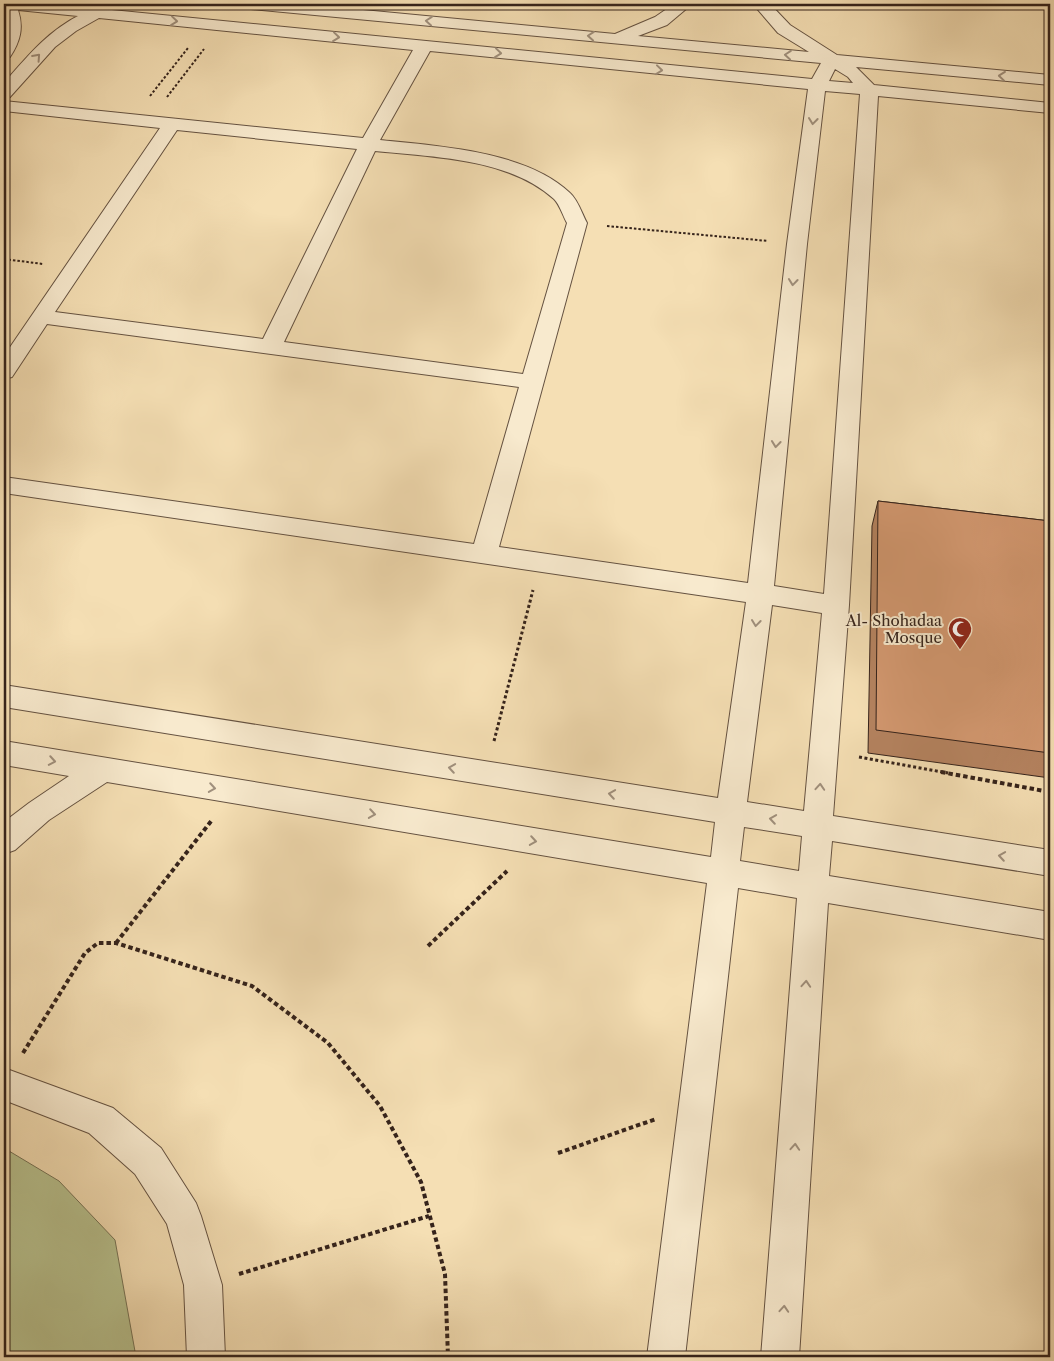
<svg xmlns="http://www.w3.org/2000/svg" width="1054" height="1361" font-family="'Libre Caslon Text',serif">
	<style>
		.green { fill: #b8c28f; stroke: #767255 }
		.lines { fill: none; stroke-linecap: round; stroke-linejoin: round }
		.minor-casing { stroke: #655241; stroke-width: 2 }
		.path-far2 { stroke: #35231b; stroke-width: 2; stroke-dasharray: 2.5 2; stroke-linecap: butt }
		.path-far1 { stroke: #35231b; stroke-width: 3; stroke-dasharray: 3 2.5; stroke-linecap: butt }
		.path { stroke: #35231b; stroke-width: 4; stroke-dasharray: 4.5 3; stroke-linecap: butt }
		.minor { fill: #f8eace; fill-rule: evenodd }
		.wall { fill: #b58360; stroke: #35231b }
		.building { fill: #d39870; stroke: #35231b }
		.oneway { stroke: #a0907d }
		.labels { text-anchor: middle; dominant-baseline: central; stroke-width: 4; stroke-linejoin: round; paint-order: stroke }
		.poi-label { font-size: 15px; fill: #35231b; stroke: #f8eace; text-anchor: end }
	</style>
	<rect width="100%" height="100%" fill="#f5dfb4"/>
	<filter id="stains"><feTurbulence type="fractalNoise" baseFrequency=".004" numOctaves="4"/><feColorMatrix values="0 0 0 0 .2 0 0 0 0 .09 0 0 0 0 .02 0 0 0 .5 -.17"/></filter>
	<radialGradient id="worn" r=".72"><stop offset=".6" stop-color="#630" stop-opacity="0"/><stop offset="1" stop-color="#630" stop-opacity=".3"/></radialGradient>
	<!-- green -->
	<polygon class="green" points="4,1148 59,1181 115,1240 136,1357 4,1357"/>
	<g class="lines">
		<!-- minor casing -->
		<g class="minor-casing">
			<g id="minor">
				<path d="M4 4H51L812 79 821 63 251 9 245 7 243 4H300L615 34 655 17 674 4H692L667 25 638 36 809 52 778 33 753 4H770L790 25 837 55 1050 75V85L856 67 874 85 1050 103V113L878 96 849 605 833 816 1050 850V876L832 841 829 876 1050 912V940L828 903 799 1357H761L797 898 738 888 685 1357H647L707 883 107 782 49 820 15 850 4 854V822L29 803 69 776 4 765V741L711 857 715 822 4 707V685L718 798 746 602 4 493V477L474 544 519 387 47 324 12 377 4 379V356L160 128 4 111V101L363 138 413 50 99 18 76 31 55 47 10 97 4 98V83C27 57 47 32 78 16L18 10C24 28 20 42 10 57L4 58ZM430 51 808 89 787 244 748 583 499 547 587 223C582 214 578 200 570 193 526 151 438 146 380 140ZM835 69 848 77 853 83 829 81ZM825 91 860 94 824 594 774 586 807 244ZM177 130 357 149 263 339 55 312ZM375 151C432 157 509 158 554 199 560 205 563 216 567 223L523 374 284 342ZM772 605 822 613 804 811 747 802ZM744 827 802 836 799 871 740 861Z"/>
				<polygon points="4,1068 113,1108 161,1148 196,1203 201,1216 222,1285 225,1357 187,1357 184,1285 167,1224 135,1174 89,1133 4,1100"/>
			</g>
		</g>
		<!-- path-far2 -->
		<g class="path-far2">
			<polyline points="150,96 188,48"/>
			<polyline points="167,97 204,49"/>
			<polyline points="607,226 768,241"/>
			<polyline points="4,259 43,264"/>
		</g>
		<!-- path-far1 -->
		<g class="path-far1">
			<polyline points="494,741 533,590"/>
			<polyline points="859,757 948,773"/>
		</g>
		<!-- path -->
		<g class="path">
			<polyline points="941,772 1050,792"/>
			<polyline points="116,943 212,820"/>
			<polyline points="428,946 507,871"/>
			<polyline points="23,1053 85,953 98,943 116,943 252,986 328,1043 380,1106 421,1182 445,1274 448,1357"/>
			<polyline points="558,1153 656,1119"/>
			<polyline points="239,1274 429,1216"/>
		</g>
		<!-- minor -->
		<use href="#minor" class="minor"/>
	</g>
	<!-- wall -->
	<polygon class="wall" points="878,501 1050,521 1050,778 868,753 872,526"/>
	<!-- building -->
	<polygon class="building" points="878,501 1050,521 1050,753 876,730"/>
	<!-- one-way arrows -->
	<defs><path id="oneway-chevron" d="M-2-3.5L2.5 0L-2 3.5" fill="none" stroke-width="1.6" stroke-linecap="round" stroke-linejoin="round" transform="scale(1.25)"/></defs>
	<g class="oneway">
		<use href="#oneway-chevron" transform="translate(174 21) rotate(6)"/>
		<use href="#oneway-chevron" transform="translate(429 21) rotate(-175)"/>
		<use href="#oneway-chevron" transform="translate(591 36) rotate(-175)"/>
		<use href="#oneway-chevron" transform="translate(336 37) rotate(6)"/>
		<use href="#oneway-chevron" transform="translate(498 53) rotate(6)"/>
		<use href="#oneway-chevron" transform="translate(788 55) rotate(-175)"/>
		<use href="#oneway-chevron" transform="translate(37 57) rotate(-48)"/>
		<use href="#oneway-chevron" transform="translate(659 70) rotate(6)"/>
		<use href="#oneway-chevron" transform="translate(1002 76) rotate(-174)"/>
		<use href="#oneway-chevron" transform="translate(813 121) rotate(97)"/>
		<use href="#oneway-chevron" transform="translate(793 282) rotate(96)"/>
		<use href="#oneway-chevron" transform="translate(776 444) rotate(96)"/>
		<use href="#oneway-chevron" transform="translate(756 623) rotate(97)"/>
		<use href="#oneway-chevron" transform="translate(52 761) rotate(10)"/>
		<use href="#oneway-chevron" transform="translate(452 768) rotate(-171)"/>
		<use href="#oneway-chevron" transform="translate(820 787) rotate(-86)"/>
		<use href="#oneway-chevron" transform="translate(212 788) rotate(9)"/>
		<use href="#oneway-chevron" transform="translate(612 794) rotate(-171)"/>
		<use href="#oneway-chevron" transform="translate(372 814) rotate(9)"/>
		<use href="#oneway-chevron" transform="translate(773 819) rotate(-171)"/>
		<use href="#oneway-chevron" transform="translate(533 841) rotate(9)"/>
		<use href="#oneway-chevron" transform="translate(1002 856) rotate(-171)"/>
		<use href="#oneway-chevron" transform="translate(806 984) rotate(-86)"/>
		<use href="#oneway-chevron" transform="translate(795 1147) rotate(-86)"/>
		<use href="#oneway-chevron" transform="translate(784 1309) rotate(-86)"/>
	</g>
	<!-- icons -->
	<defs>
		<g id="mosque-pin" transform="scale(1.25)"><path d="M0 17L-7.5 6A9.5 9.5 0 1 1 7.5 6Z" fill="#8f2418" stroke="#f8eace"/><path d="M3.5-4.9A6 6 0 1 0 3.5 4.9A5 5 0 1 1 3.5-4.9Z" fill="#fff"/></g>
	</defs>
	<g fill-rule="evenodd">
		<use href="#mosque-pin" x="960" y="629"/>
	</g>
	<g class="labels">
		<!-- poi labels -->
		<g class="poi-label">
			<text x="942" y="620">Al- Shohadaa<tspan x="942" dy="17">Mosque</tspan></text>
		</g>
	</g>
	<!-- margin -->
	<rect width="1054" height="1361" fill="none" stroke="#f5dfb4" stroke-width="20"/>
	<rect x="5" y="5" width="1044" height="1351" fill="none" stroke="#35231b" stroke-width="2.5"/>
	<rect x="10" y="10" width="1034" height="1341" fill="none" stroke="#35231b"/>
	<rect width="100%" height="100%" filter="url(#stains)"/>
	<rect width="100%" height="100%" fill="url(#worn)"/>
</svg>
